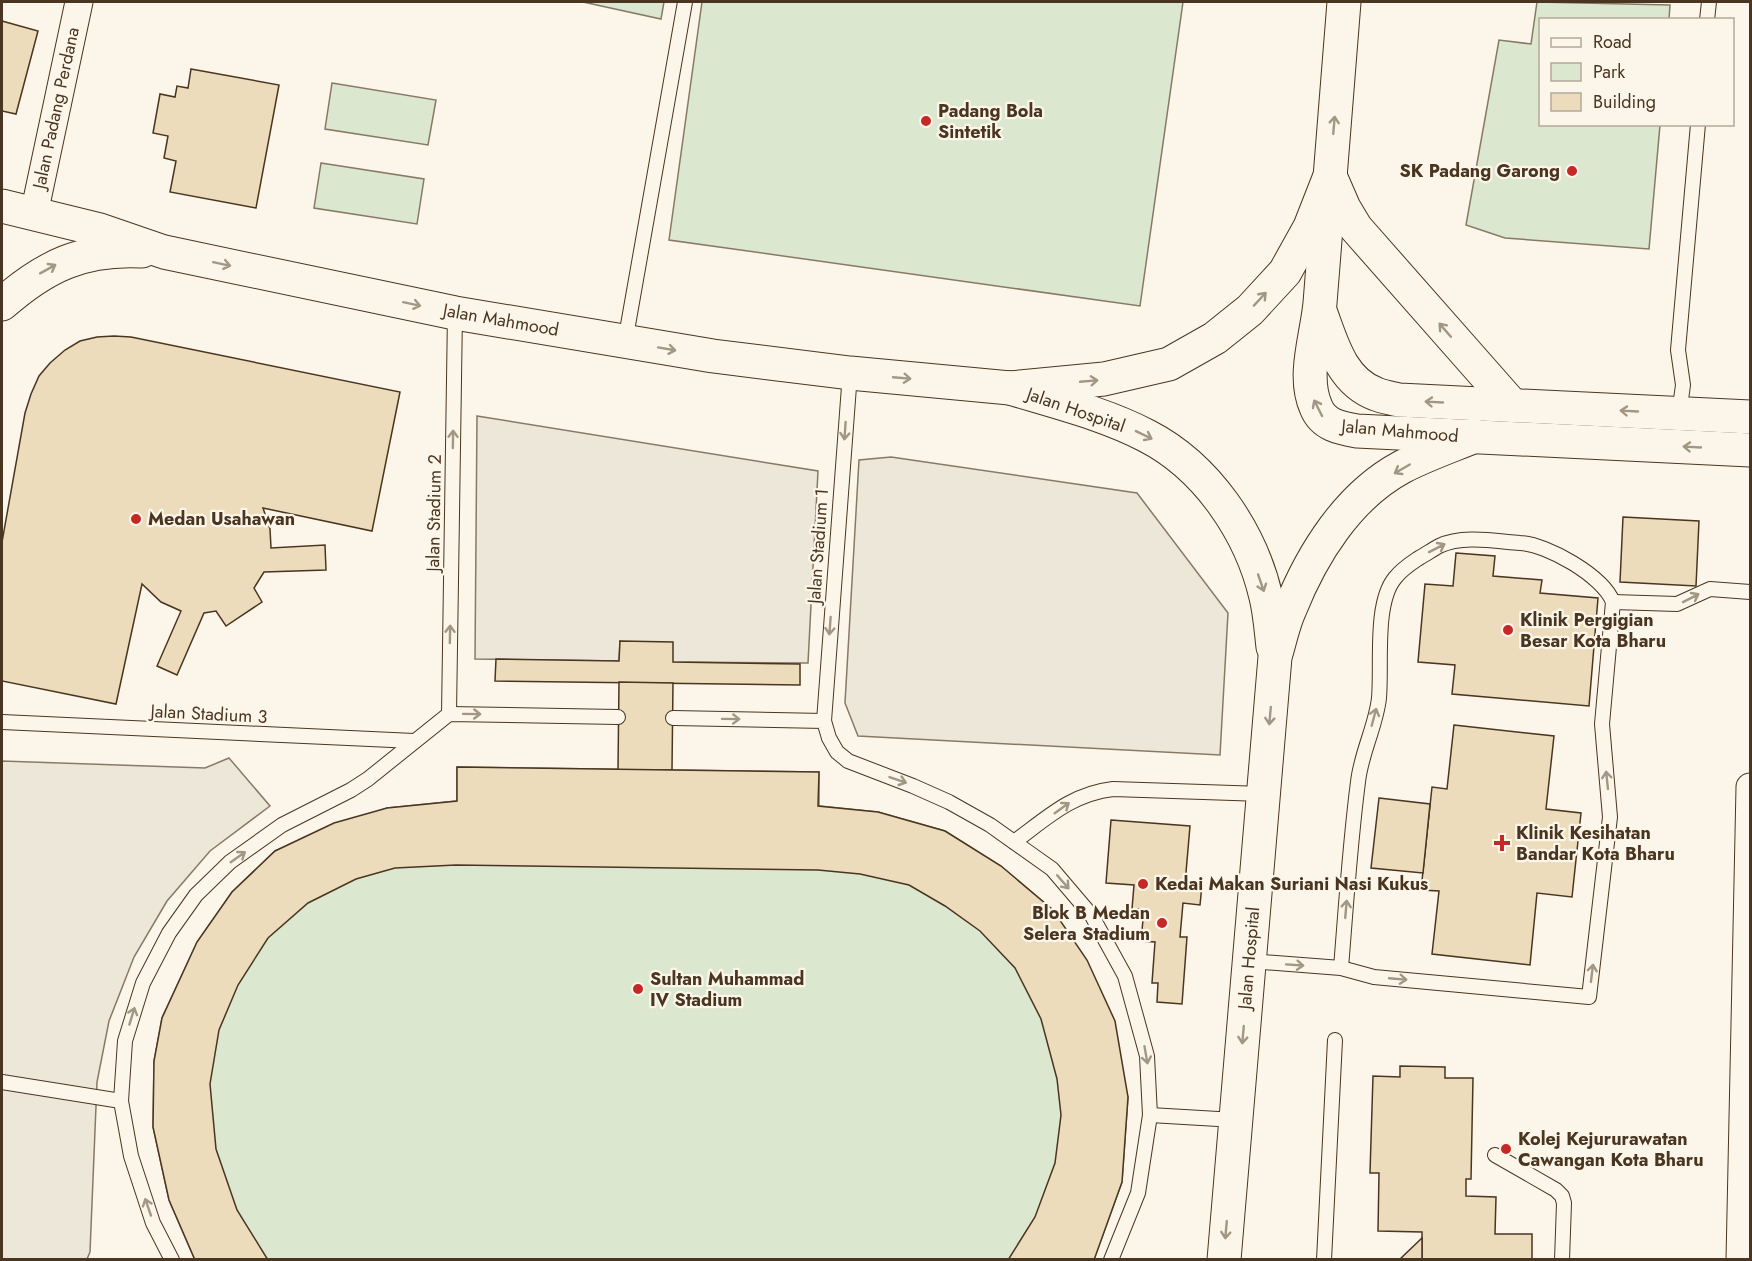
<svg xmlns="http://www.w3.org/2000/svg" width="1752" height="1261" font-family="Jost,sans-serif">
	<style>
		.green { fill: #dce7d0; stroke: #887966; stroke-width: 1.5 }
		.parking { fill: #ede7d9; stroke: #887966; stroke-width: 1.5 }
		.building { fill: #ecdcbc; stroke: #4a3520; stroke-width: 1.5 }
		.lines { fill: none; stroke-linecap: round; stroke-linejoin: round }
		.service-casing { stroke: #4a3520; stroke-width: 16 }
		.minor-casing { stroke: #4a3520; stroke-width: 29 }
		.tertiary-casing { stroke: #4a3520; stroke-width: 35 }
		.secondary-casing { stroke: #4a3520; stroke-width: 35 }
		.service { stroke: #fbf6e9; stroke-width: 14 }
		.minor { stroke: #fbf6e9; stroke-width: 27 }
		.tertiary { stroke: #fbf6e9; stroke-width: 33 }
		.secondary { stroke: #fbf6e9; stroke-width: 33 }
		.oneway { stroke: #a29684 }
		.poi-dot { fill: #c62828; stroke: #fbf6e9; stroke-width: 2 }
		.labels { text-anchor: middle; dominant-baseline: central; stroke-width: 4.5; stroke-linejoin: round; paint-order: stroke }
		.street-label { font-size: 18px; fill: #4a3520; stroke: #fbf6e9 }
		.poi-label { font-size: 18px; font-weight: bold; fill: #4a3520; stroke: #fbf6e9; text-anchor: start }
	</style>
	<rect width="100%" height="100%" fill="#fbf6e9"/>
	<!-- green -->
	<g class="green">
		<polygon points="583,2 664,2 661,19"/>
		<polygon points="702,2 1183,2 1140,306 669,240"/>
		<polygon points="1537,2 1670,5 1669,19 1540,20 1540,124 1660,125 1649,249 1505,238 1466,225 1499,40 1531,44"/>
		<polygon points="332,83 436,100 428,145 325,129"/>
		<polygon points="321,163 424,179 417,224 314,208"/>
		<polygon points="457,767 819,772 819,806 878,812 945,831 1001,866 1053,910 1128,1097 1122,1182 1094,1259 195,1260 169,1200 153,1127 154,1061 162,1018 197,942 232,892 275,851 387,808 457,801"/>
	</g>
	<!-- parking -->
	<g class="parking">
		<polygon points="477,416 818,471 808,663 673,662 620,641 619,661 475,659"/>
		<polygon points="891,457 1137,493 1228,613 1220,755 858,736 845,703 859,460"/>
		<polygon points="229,758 270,806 210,851 167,901 134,957 109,1021 97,1082 90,1252 87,1259 2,1260 2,761 205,768"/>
	</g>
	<!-- building -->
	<g class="building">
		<polygon points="2,21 38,31 16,114 2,111"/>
		<polygon points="191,69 279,85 256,208 170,192 176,161 164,158 168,136 153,133 160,94 175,97 177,86 188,88"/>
		<polygon points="114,336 131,337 400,392 372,531 263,508 270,529 271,548 325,545 326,570 264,572 254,588 262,602 226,626 216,611 204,613 177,675 157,666 181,611 161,602 142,584 116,704 2,681 2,542 25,413 31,394 39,376 50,363 65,350 80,341 97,337"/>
		<polygon points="1623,517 1699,521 1696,586 1620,582"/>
		<polygon points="1456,553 1495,556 1493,576 1542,580 1540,593 1598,598 1589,706 1452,694 1455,665 1418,662 1425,584 1453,586"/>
		<polygon points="620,641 673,642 673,662 800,664 800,685 495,681 496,659 619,661"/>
		<polygon points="619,682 673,683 672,770 618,770"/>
		<polygon points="1454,725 1554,736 1546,809 1581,813 1572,897 1537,893 1530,965 1432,954 1439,891 1421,890 1432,787 1447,789"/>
		<polygon points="457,767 819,772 818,806 878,812 945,831 1001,866 1053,910 1087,960 1115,1021 1128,1097 1122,1182 1094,1260 1008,1260 1035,1217 1055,1163 1061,1115 1057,1079 1041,1019 1015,968 980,931 945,906 909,885 860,874 818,870 456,865 395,868 356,879 308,903 268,938 238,985 219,1030 210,1084 216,1149 237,1210 268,1260 195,1260 169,1200 153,1127 154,1061 162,1018 197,942 232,892 275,851 334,823 387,808 457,801"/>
		<polygon points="1379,798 1430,804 1423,873 1371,868"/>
		<polygon points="1111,820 1190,826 1185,884 1202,885 1200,905 1183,903 1180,937 1187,937 1182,1004 1157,1002 1158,983 1152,983 1155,942 1141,941 1144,909 1132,909 1134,885 1106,883"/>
		<polygon points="1400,1066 1445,1067 1445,1078 1473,1078 1471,1179 1466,1179 1466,1196 1496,1197 1495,1234 1532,1234 1532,1260 1422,1260 1422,1232 1378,1231 1379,1173 1370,1173 1373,1076 1400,1077"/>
		<polygon points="1422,1238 1422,1260 1399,1260"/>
	</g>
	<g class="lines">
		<!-- service casing -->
		<g class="service-casing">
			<g id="service">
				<polyline points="1707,20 1709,2"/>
				<polyline points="625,342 685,2"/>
				<polyline points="1679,414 1683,385 1678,350 1698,124"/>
				<polyline points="1613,602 1677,604 1710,589 1750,592"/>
				<polyline points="449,714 455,313"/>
				<polyline points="673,718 824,721 829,738 837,752 848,761 913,786 949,802 990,825 1052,869 1092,916 1125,976 1147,1056 1150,1115 1138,1193 1111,1260"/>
				<polyline points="824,721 850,373"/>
				<polyline points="2,722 414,741"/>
				<path d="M1014 842C1047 818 1071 794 1113 789L1263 794"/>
				<path d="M1249 961 1341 968 1374 977 1589 997 1610 817 1602 724 1613 602C1603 576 1547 544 1520 543 1494 541 1463 535 1439 546 1432 550 1426 554 1419 558 1410 564 1402 569 1395 578 1374 603 1382 665 1379 698 1376 726 1361 753 1358 782 1350 843 1346 906 1341 968"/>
				<polyline points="2,1082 121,1101"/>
				<polyline points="1150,1115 1235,1120"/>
				<polyline points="1495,1155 1556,1190 1562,1196 1564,1203 1562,1260"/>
				<polyline points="172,1260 153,1223 131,1156 121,1101 125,1041 143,983 169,933 196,895 230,862 282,825 351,790 368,779 449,714 618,717"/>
				<polyline points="1324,1260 1335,1040"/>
			</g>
		</g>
		<!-- minor casing -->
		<g class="minor-casing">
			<g id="minor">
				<polyline points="34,214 79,2"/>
				<polyline points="1740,1260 1750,787"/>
			</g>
		</g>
		<!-- tertiary casing -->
		<g class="tertiary-casing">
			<g id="tertiary">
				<path d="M1010 388C1056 402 1105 414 1147 436 1207 467 1251 532 1266 597 1270 613 1271 630 1273 647"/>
				<path d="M1224 1260 1275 657C1280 641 1283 624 1290 609 1312 554 1348 496 1402 467 1425 455 1451 446 1475 436"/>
			</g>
		</g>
		<!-- secondary casing -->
		<g class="secondary-casing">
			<g id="secondary">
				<path d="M1344 2C1336 102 1328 203 1320 303 1317 336 1302 376 1316 407 1323 425 1340 428 1357 431L1750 450"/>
				<polyline points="1331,178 1344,208 1356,228 1512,405"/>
				<polyline points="2,206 100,230 164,252 455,313 713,356 850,373 1010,388 1104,379 1169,364 1215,338 1250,310 1285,272 1310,227 1330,176"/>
				<path d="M2 304C45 266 83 248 142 251"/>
				<path d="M1320 311C1332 343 1341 381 1376 394 1383 397 1391 398 1399 400L1750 417"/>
			</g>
		</g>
		<!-- service -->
		<use href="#service" class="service"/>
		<!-- minor -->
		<use href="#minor" class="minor"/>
		<!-- tertiary -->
		<use href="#tertiary" class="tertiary"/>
		<!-- secondary -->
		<use href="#secondary" class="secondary"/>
	</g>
	<!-- one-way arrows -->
	<defs><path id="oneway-shaft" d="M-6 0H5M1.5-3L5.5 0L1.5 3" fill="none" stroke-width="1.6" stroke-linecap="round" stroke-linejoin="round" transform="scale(1.5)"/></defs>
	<g class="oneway">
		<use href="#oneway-shaft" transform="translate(1334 125) rotate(-85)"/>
		<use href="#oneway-shaft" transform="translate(222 264) rotate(12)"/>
		<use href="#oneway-shaft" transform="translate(48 269) rotate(-29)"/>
		<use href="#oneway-shaft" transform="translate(1260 299) rotate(-47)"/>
		<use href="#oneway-shaft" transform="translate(412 304) rotate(12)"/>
		<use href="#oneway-shaft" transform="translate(1445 330) rotate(-131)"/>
		<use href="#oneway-shaft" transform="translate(667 349) rotate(10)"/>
		<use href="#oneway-shaft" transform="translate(902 378) rotate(5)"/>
		<use href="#oneway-shaft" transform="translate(1089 381) rotate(-5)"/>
		<use href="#oneway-shaft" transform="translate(1434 402) rotate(-177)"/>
		<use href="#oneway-shaft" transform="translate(1318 408) rotate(-117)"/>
		<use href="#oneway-shaft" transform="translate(1629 411) rotate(-177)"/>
		<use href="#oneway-shaft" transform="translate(845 431) rotate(94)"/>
		<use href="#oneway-shaft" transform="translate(1144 435) rotate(26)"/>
		<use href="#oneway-shaft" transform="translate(453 439) rotate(-89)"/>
		<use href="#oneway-shaft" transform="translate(1692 447) rotate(-177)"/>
		<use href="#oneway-shaft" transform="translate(1402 469) rotate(150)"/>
		<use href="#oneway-shaft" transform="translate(1437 548) rotate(-27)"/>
		<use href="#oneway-shaft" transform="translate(1261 583) rotate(71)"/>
		<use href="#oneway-shaft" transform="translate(1691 598) rotate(-27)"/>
		<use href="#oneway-shaft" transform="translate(830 626) rotate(94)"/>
		<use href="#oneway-shaft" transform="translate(450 634) rotate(-89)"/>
		<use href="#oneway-shaft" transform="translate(472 714) rotate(1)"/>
		<use href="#oneway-shaft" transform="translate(1270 716) rotate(95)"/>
		<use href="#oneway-shaft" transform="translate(1374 717) rotate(-75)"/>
		<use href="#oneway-shaft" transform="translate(731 719) rotate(1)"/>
		<use href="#oneway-shaft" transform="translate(898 780) rotate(19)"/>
		<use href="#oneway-shaft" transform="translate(1607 780) rotate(-96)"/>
		<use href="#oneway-shaft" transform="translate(1062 808) rotate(-36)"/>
		<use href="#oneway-shaft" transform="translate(238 857) rotate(-35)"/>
		<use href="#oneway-shaft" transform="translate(1063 882) rotate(49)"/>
		<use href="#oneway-shaft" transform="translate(1346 909) rotate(-85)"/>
		<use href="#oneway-shaft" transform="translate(1295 965) rotate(4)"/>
		<use href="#oneway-shaft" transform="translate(1592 973) rotate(-83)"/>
		<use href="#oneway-shaft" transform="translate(1398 979) rotate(5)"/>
		<use href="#oneway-shaft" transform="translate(132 1016) rotate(-73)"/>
		<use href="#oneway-shaft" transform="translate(1243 1035) rotate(95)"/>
		<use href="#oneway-shaft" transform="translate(1146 1055) rotate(80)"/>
		<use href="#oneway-shaft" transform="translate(148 1207) rotate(-109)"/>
		<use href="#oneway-shaft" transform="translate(1226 1230) rotate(95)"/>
	</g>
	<!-- markers -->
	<g class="poi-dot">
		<circle cx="926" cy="121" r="6"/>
		<circle cx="1572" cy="171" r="6"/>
		<circle cx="136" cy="519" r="6"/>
		<circle cx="1508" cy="630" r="6"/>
		<path d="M1499 834h6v6h6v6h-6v6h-6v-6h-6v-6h6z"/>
		<circle cx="1143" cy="884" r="6"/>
		<circle cx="1162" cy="923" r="6"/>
		<circle cx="638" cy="989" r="6"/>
		<circle cx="1506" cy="1149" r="6"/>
	</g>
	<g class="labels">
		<!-- street labels -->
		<g class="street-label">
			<text transform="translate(56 108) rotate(-78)">Jalan Padang Perdana</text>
			<text transform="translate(501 320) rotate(10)">Jalan Mahmood</text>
			<text transform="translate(1076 410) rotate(19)">Jalan Hospital</text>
			<text transform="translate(1400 431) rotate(5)">Jalan Mahmood</text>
			<text transform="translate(434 513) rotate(-89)">Jalan Stadium 2</text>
			<text transform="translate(818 546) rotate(-86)">Jalan Stadium 1</text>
			<text transform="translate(209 714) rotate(3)">Jalan Stadium 3</text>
			<text transform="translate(1249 958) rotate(-85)">Jalan Hospital</text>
		</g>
		<!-- poi labels -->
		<g class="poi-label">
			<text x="938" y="111">Padang Bola<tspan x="938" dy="21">Sintetik</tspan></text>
			<text x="1560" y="171" text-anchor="end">SK Padang Garong</text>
			<text x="148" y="519">Medan Usahawan</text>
			<text x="1520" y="620">Klinik Pergigian<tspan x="1520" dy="21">Besar Kota Bharu</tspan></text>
			<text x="1516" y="833">Klinik Kesihatan<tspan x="1516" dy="21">Bandar Kota Bharu</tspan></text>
			<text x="1155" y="884">Kedai Makan Suriani Nasi Kukus</text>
			<text x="1150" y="913" text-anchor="end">Blok B Medan<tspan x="1150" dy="21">Selera Stadium</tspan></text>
			<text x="650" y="979">Sultan Muhammad<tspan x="650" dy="21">IV Stadium</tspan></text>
			<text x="1518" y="1139">Kolej Kejururawatan<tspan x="1518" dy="21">Cawangan Kota Bharu</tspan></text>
		</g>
	</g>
	<!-- border -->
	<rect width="1752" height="1261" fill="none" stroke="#4a3520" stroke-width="6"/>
	<!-- legend -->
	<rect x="1539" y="18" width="195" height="108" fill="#fbf6e9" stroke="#b4a999" stroke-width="1.5"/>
	<rect x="1551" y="38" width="30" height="9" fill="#fbf6e9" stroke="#b4a999" stroke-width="1.5"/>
	<text x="1593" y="48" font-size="18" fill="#4a3520">Road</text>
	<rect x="1551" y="63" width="30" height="18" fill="#dce7d0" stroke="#b4a999" stroke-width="1.5"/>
	<text x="1593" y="78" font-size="18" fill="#4a3520">Park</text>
	<rect x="1551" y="93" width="30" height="18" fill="#ecdcbc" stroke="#b4a999" stroke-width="1.5"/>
	<text x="1593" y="108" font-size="18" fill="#4a3520">Building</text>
</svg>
